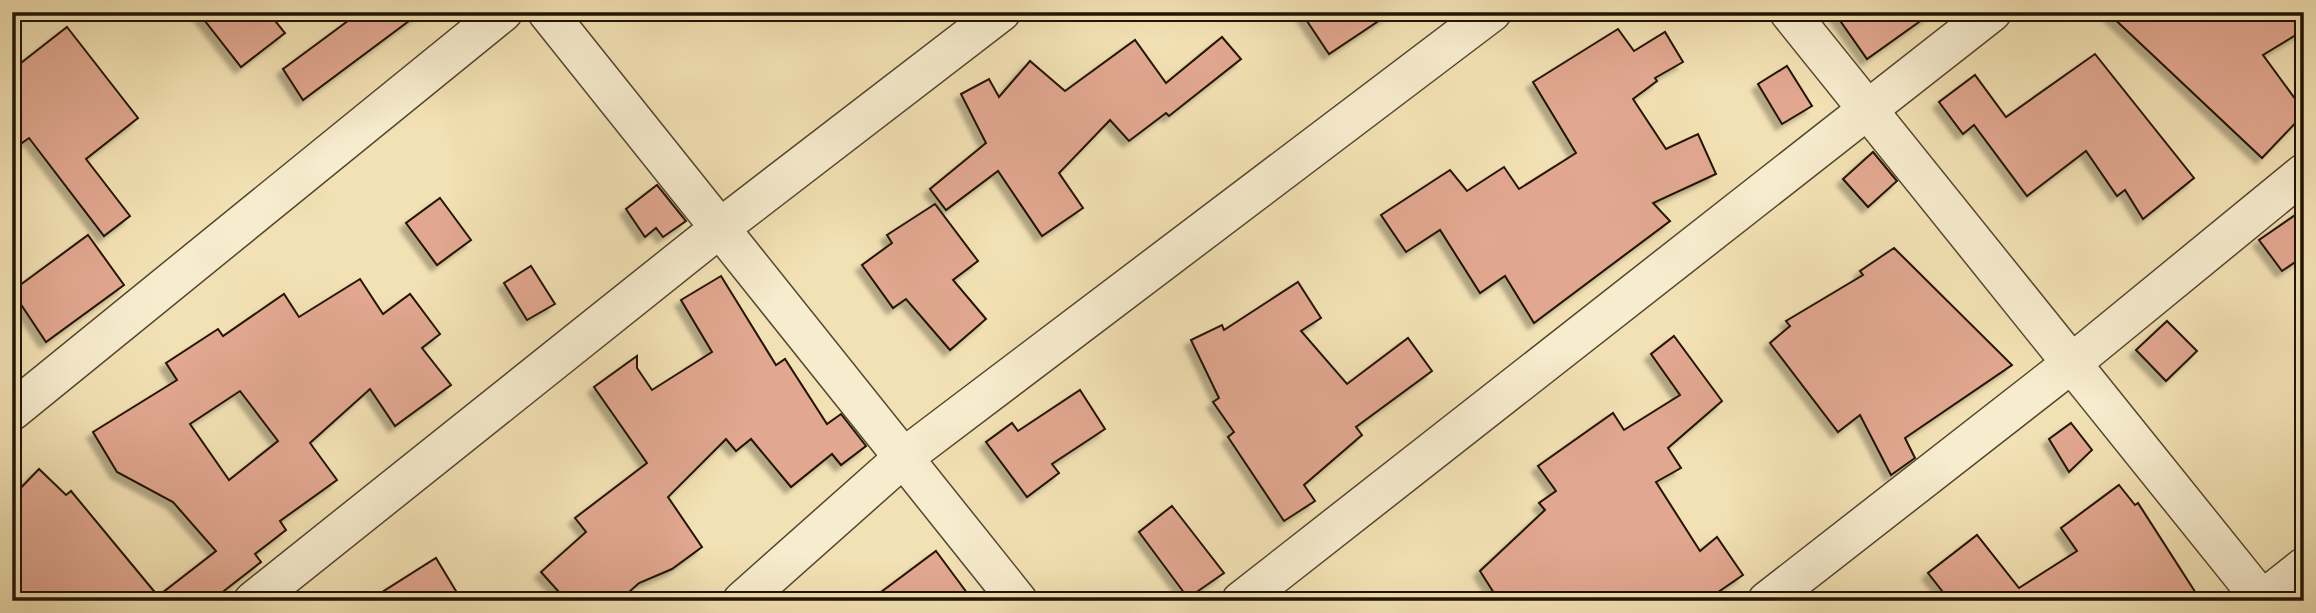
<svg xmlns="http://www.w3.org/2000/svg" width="2316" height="613" font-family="'Libre Bodoni',serif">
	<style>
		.building { fill: #e1a790; stroke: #201302; stroke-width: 2; fill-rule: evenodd; filter: url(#shadow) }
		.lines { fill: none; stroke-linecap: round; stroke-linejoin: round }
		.minor-casing { stroke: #54462e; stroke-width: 41 }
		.minor { stroke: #f7ecce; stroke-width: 38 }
	</style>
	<defs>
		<filter id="shadow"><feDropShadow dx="-6" dy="6" stdDeviation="2" flood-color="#0004"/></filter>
	</defs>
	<rect width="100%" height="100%" fill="#f2e1b4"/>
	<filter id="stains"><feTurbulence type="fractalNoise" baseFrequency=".00286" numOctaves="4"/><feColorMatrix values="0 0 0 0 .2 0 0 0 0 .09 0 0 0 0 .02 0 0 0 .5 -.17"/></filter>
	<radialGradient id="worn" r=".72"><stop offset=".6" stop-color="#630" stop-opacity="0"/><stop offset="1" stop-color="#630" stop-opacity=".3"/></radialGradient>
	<!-- building -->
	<g class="building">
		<polygon points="198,12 268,12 285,33 241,67"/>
		<polygon points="360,12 421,12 303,100 283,69"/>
		<polygon points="1301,12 1392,12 1329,54"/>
		<polygon points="1834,12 1933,12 1867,59"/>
		<polygon points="2107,12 2304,12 2304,30 2263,55 2304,111 2304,114 2262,158"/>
		<polygon points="67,27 138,118 86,159 130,216 104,236 29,138 12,150 12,70"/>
		<polygon points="1618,29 1634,51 1665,32 1683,62 1655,78 1657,81 1633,99 1666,149 1698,134 1716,174 1653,203 1670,221 1534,323 1505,276 1480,293 1440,230 1406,252 1381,215 1450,170 1467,191 1504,167 1519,189 1576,153 1533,82"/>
		<polygon points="1222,37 1241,59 1169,116 1166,113 1129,141 1110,120 1059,173 1083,208 1042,236 998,171 946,210 930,189 986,143 961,94 989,79 999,97 1030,61 1065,91 1135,40 1166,83"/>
		<polygon points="2095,54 2194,178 2143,219 2125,190 2117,196 2086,151 2027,196 1974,125 1963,134 1939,102 1975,75 2006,117"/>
		<polygon points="1787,66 1812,106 1782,124 1758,84"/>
		<polygon points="1873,152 1897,181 1868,207 1843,179"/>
		<polygon points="657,185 686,221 663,237 656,228 645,237 626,209"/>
		<polygon points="440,198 471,240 437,265 406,223"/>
		<polygon points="935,204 978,261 953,280 986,319 950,350 906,299 893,308 862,265 892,243 887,235"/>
		<polygon points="2304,209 2304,256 2282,271 2259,240"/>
		<polygon points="88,235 124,285 46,342 12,291"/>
		<polygon points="1894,248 2012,365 1905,438 1915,458 1891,475 1860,415 1838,432 1770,343 1790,326 1786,321 1863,275 1860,271"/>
		<polygon points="531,266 555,304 527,320 504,283"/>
		<polygon points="721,276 776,365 785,359 827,424 841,414 866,446 841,465 832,454 791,487 751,439 736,451 726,439 668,497 702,547 672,569 639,583 619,601 567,601 541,572 586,532 575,518 647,463 594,387 637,356 637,368 652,390 712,352 681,300"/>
		<path d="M360 279 383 314 410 294 440 334 422 348 451 385 395 426 370 389 310 443 337 480 280 521 286 530 255 554 261 562 211 601H12V497L39 469 66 495 71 491 158 596 216 551 173 502 117 472 93 432 177 380 166 363 218 329 223 336 284 294 299 317ZM240 391 278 441 229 480 190 424Z"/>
		<polygon points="1298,282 1321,318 1301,331 1347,384 1408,338 1432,371 1356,427 1362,435 1304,485 1315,501 1284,521 1228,437 1234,432 1213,402 1219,398 1191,340 1222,325 1224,330"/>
		<polygon points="2167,321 2197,351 2166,381 2136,350"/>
		<polygon points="1674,336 1722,401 1668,448 1681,468 1656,482 1700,551 1717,537 1743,575 1705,601 1499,601 1480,571 1545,510 1539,503 1556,491 1538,466 1613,413 1624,430 1680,395 1651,354"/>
		<polygon points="1080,390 1105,429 1052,464 1059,473 1027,497 986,442 1012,423 1018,431"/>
		<polygon points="2071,423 2092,450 2069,472 2049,439"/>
		<polygon points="2119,485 2135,505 2138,503 2201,601 1950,601 1928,573 1977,535 2019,588 2077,551 2061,528"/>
		<polygon points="1172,506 1224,573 1188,598 1139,532"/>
		<polygon points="936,551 973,601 869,601"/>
		<polygon points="436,558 462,601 368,601"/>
	</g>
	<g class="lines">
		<!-- minor casing -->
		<g class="minor-casing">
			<g id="minor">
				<polyline points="547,12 1018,601"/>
				<polyline points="1789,12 2262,600"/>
				<polyline points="12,411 503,12"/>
				<polyline points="253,601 720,228 1001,12"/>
				<polyline points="742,601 903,458 1492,12"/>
				<polyline points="1241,601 1992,12"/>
				<polyline points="1767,601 2072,363 2304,173"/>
				<polyline points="2261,601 2304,567"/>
			</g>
		</g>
		<!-- minor -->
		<use href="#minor" class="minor"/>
	</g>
	<!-- margin -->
	<rect width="2316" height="613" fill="none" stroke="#f2e1b4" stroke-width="42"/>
	<rect x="14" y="14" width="2288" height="585" fill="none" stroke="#201302" stroke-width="3.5"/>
	<rect x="21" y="21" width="2274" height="571" fill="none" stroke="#201302" stroke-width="2"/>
	<rect width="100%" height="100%" filter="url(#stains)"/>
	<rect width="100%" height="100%" fill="url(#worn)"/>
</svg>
